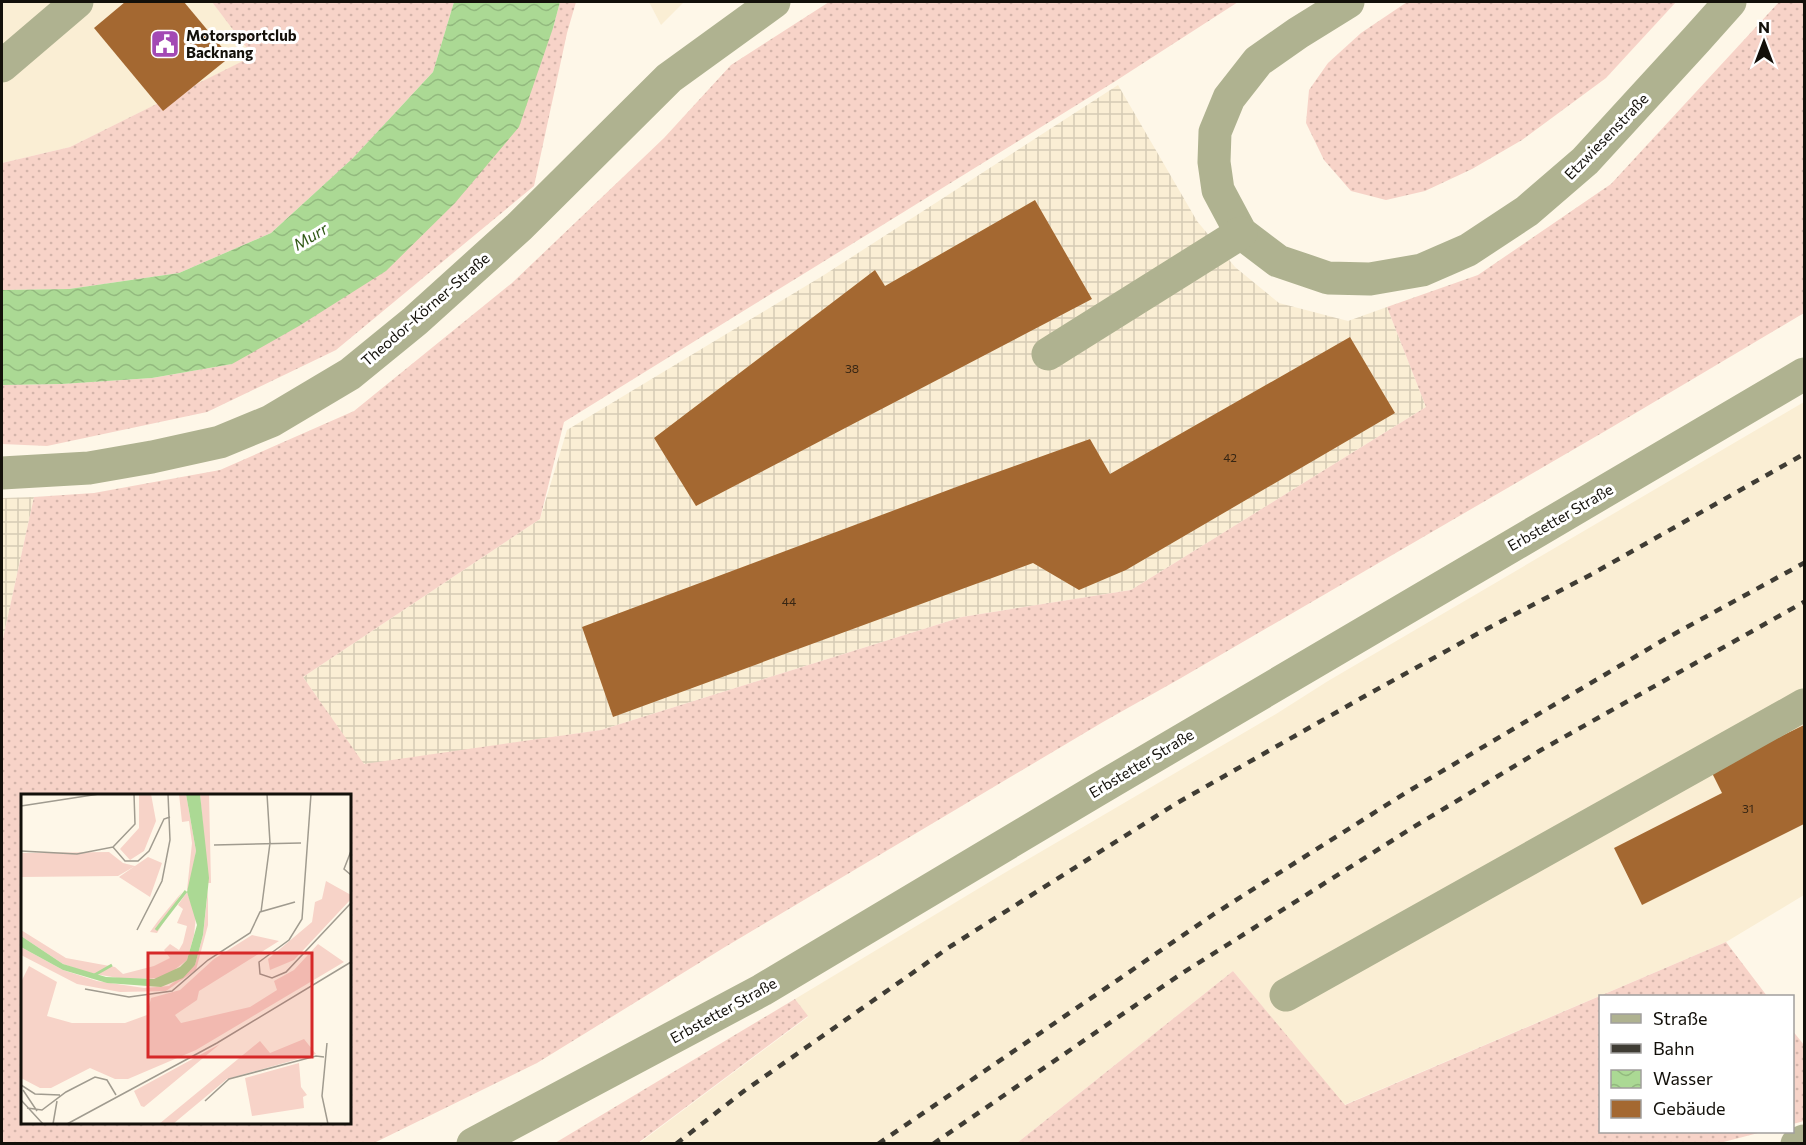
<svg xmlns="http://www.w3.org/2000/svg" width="1806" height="1145" font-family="Commissioner,sans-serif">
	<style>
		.built { fill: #faeed4 }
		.industrial { fill: url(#industrial-grid) }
		.grass { fill: url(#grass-dots); fill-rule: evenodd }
		.water { fill: url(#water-waves) }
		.building { fill: #a46831 }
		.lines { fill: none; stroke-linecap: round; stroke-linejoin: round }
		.minor { stroke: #afb290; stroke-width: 33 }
		.rail { stroke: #3f3c34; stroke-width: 4.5; stroke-dasharray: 8 8; stroke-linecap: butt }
		.labels { text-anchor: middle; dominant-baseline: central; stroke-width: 6; stroke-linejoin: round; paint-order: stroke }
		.number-label { font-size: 12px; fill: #372614 }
		.poi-label { font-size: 15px; font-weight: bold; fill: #13100a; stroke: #fff; text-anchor: start }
		.street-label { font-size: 15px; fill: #13100a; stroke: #fff }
		.water-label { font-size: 16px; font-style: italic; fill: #2e5713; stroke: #fff }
		.inset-river { fill: none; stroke: #abd994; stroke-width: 3 }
		.inset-road { fill: none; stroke: #a09b8f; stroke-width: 1.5 }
		.view { fill: #d62828; fill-opacity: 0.15; stroke: #d62828; stroke-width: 3 }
		.inset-edge { fill: none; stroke: #13100a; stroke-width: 3 }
	</style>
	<defs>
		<pattern id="industrial-grid" width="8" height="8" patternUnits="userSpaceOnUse" patternTransform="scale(1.5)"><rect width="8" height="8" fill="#faeed4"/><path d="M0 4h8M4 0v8" fill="none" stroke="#d5cbb5"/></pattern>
		<pattern id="grass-dots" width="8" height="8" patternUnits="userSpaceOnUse" patternTransform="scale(1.5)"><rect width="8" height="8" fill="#f7d3c8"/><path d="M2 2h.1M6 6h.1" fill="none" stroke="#d3b4aa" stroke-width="1.8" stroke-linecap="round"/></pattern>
		<pattern id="water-waves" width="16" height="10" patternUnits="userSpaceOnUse" patternTransform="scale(1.5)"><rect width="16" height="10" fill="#abd994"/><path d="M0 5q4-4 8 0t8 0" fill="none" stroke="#92b97e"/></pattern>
	</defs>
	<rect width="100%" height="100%" fill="#fef7e8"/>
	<!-- built -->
	<g class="built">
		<polygon points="2,2 212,2 254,56 70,147 2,163"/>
		<polygon points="649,2 684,2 661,25"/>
		<polygon points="1804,402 1804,895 1726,942 1344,1105 1233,971 1017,1143 638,1144 808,1017 795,999 1001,875 1276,714 1328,681"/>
	</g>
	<!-- industrial -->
	<g class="industrial">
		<polygon points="1118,85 1197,221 1235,267 1279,303 1348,321 1387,307 1426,407 1131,590 962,617 601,730 364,765 303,677 540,519 567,430 824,275"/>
		<polygon points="34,497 2,643 2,498"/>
	</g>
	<!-- grass -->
	<g class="grass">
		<polygon points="212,2 454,2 433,72 353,158 271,233 179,273 69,289 2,290 2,163 70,147 253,56"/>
		<polygon points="560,2 576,2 567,33 534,186 336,350 207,412 47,446 2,444 2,385 62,384 152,378 232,364 553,28"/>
		<path d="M829 2H1238L1114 82 564 422 540 519 303 677 364 764 601 730 962 617 1131 590 1426 407 1387 307 1478 275 1611 184 1779 2H1804V313L1607 430 1181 678 1103 722 725 947 537 1063 374 1143H2V643L34 497 94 493 220 470 354 411 512 283 664 138 731 65ZM22 796H350V1122H22Z"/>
		<polygon points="1407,2 1676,2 1606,78 1522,140 1472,169 1425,191 1386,200 1351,191 1324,160 1306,123 1309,90 1328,63 1361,33"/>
		<polygon points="1726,942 1767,996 1600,996 1600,1132 1762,1132 1716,1144 1017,1143 1233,971 1345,1105"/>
		<polygon points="795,999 808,1016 638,1143 555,1143"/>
		<polygon points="1792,1030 1804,1045 1804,1121 1793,1124"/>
	</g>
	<!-- water -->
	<polygon class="water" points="454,2 560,2 553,28 519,127 455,203 386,271 299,326 232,364 152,378 62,384 2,385 2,290 69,289 179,273 271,233 353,158 433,72"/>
	<!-- building -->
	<g class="building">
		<polygon points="125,2 184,2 230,57 163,111 94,28"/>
		<polygon points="1035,200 1092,299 696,506 654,438 875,270 885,286"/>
		<polygon points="1350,337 1395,413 1126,570 1079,590 1033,563 613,717 582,627 967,483 1090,439 1110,474"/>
		<polygon points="1804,725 1804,824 1642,905 1614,848 1722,793 1711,771"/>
	</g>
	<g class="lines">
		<!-- minor -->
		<g class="minor">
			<polyline points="1348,2 1298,33 1258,61 1229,98 1215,132 1214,162 1218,190 1241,233 1278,261 1328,278 1370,279 1422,270 1468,250 1527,211 1585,161 1696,40 1730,2"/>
			<polyline points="2,66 77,2"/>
			<polyline points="1048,354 1241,233"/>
			<polyline points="2,473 89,468 152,457 220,442 271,421 350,374 415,321 519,227 669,78 774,2"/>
			<polyline points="1286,995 1804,705"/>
			<polyline points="473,1144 762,990 1097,790 1804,374"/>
			<polyline points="1797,1144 1804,1141"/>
		</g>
		<!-- rail -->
		<g class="rail">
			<polyline points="676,1144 744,1091 951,946 1177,803 1365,696 1477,634 1592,574 1804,454"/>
			<polyline points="878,1144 1214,914 1407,792 1665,639 1804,563"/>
			<polyline points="933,1144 1181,974 1412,828 1541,750 1804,602"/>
		</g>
	</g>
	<!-- icons -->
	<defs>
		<g id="civic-square" transform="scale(1.5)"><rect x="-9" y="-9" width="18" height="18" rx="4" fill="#a349b4" stroke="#fff"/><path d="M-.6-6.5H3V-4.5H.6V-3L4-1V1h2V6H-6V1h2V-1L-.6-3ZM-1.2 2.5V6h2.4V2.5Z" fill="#fff"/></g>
	</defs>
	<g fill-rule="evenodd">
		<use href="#civic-square" x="165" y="44"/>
	</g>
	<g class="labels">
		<!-- number labels -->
		<g class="number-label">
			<text x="852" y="368">38</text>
			<text x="1230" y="457">42</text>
			<text x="789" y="601">44</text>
			<text x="1748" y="808">31</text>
		</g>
		<!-- poi labels -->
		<g class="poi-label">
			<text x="186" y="35">Motorsportclub<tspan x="186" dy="17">Backnang</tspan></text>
		</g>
		<!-- street labels -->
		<g class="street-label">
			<text transform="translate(1606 136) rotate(-46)">Etzwiesenstraße</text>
			<text transform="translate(425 309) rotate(-41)">Theodor-Körner-Straße</text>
			<text transform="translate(1560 517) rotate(-30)">Erbstetter Straße</text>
			<text transform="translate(1141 763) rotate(-31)">Erbstetter Straße</text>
			<text transform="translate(723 1010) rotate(-29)">Erbstetter Straße</text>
		</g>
		<!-- water labels -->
		<g class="water-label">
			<text transform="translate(310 236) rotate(-31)">Murr</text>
		</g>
	</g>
	<!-- overview -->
	<g transform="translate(21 794)">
		<rect width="330" height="330" fill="#fef7e8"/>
		<path d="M118 0H130L135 27 123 57 109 66 99 55 118 34ZM158 0H165L175 57 169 95 166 96 171 49 168 27 161 28ZM179 0H188L190 89H187ZM88 58 102 69 114 72 97 82 0 83V59ZM127 63 141 69 129 103 98 83ZM305 87 330 101V105L273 166 249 176 247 165 291 128 294 108 301 105ZM187 96V131L175 176 145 197 99 198 56 190 0 161V153L42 176 76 187 123 194 148 192 174 171 182 141ZM161 98 136 139 129 138 137 127ZM166 98 175 122 173 141 166 166 143 184 103 185 68 179 42 170 0 142V136L45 164 94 173 102 180 133 172 149 164 143 156 149 150 158 156 162 149 166 132 156 129 162 115 157 111ZM231 141 258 147 178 197 176 206 154 221 160 229 229 213 256 196 253 187 273 176 297 150 323 168 175 256 107 285H94L69 274 30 294H19L0 284V188L8 172 36 188 26 222 51 229H104L126 221 130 204 159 196 193 165ZM283 245 295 260 206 285 152 330H138L239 247 249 259ZM199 250 123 313 120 312 113 297Z" fill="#f7d3c8"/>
		<path d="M278 269 280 293 286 301 282 303 283 314 231 322 224 284Z" fill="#f7d3c8"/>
		<path d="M165 0H179L188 84 182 141 174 171 162 184 140 193 86 189 42 176 0 153V142L42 170 85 183 133 185 159 173 166 166 176 131 166 98 175 57Z" fill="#abd994"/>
		<path class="inset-river" d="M135 136 165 97M70 183 91 171"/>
		<path class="inset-road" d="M290 0 281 125 268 146 238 168 239 180 251 184 265 178 330 109M0 12 78 0M193 51 280 49M92 53 114 30 113 0M0 57 56 60 92 53 104 67H117L128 57 143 25 149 23M330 57 323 75 330 81M240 118 249 49 246 0M116 136 141 87 149 46 147 0M64 195 108 203 151 197 187 166 229 139 239 118 274 108M306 249 301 302 307 330M0 291 14 300 39 301M2 296 16 317M0 306 22 330M184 307 208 285 295 262 303 263M6 314 21 316 45 298 74 283 86 286 95 301M32 330 36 307M46 330 196 249 330 168"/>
		<path class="view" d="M127 159H291V263H127Z"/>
		<rect width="330" height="330" class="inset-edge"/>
	</g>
	<!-- border -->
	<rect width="1806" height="1145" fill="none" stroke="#13100a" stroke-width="6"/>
	<!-- legend -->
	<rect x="1599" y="995" width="195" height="138" fill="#ffffff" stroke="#a19f9d" stroke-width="1.5"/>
	<rect x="1611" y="1014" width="30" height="9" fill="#afb290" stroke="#a19f9d" stroke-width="1.5"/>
	<text x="1653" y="1025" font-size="18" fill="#13100a">Straße</text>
	<rect x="1611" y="1044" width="30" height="9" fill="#3f3c34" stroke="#a19f9d" stroke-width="1.5"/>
	<text x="1653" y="1055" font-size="18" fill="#13100a">Bahn</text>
	<rect x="1611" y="1070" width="30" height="18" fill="url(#water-waves)" stroke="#a19f9d" stroke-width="1.5"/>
	<text x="1653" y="1085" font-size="18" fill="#13100a">Wasser</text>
	<rect x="1611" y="1100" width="30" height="18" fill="#a46831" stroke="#a19f9d" stroke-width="1.5"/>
	<text x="1653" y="1115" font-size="18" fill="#13100a">Gebäude</text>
	<!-- north arrow -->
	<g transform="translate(1764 42)" stroke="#ffffff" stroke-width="4.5" paint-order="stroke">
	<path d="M0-4.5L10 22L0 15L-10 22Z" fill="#13100a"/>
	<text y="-9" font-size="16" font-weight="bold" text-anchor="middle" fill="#13100a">N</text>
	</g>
</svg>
